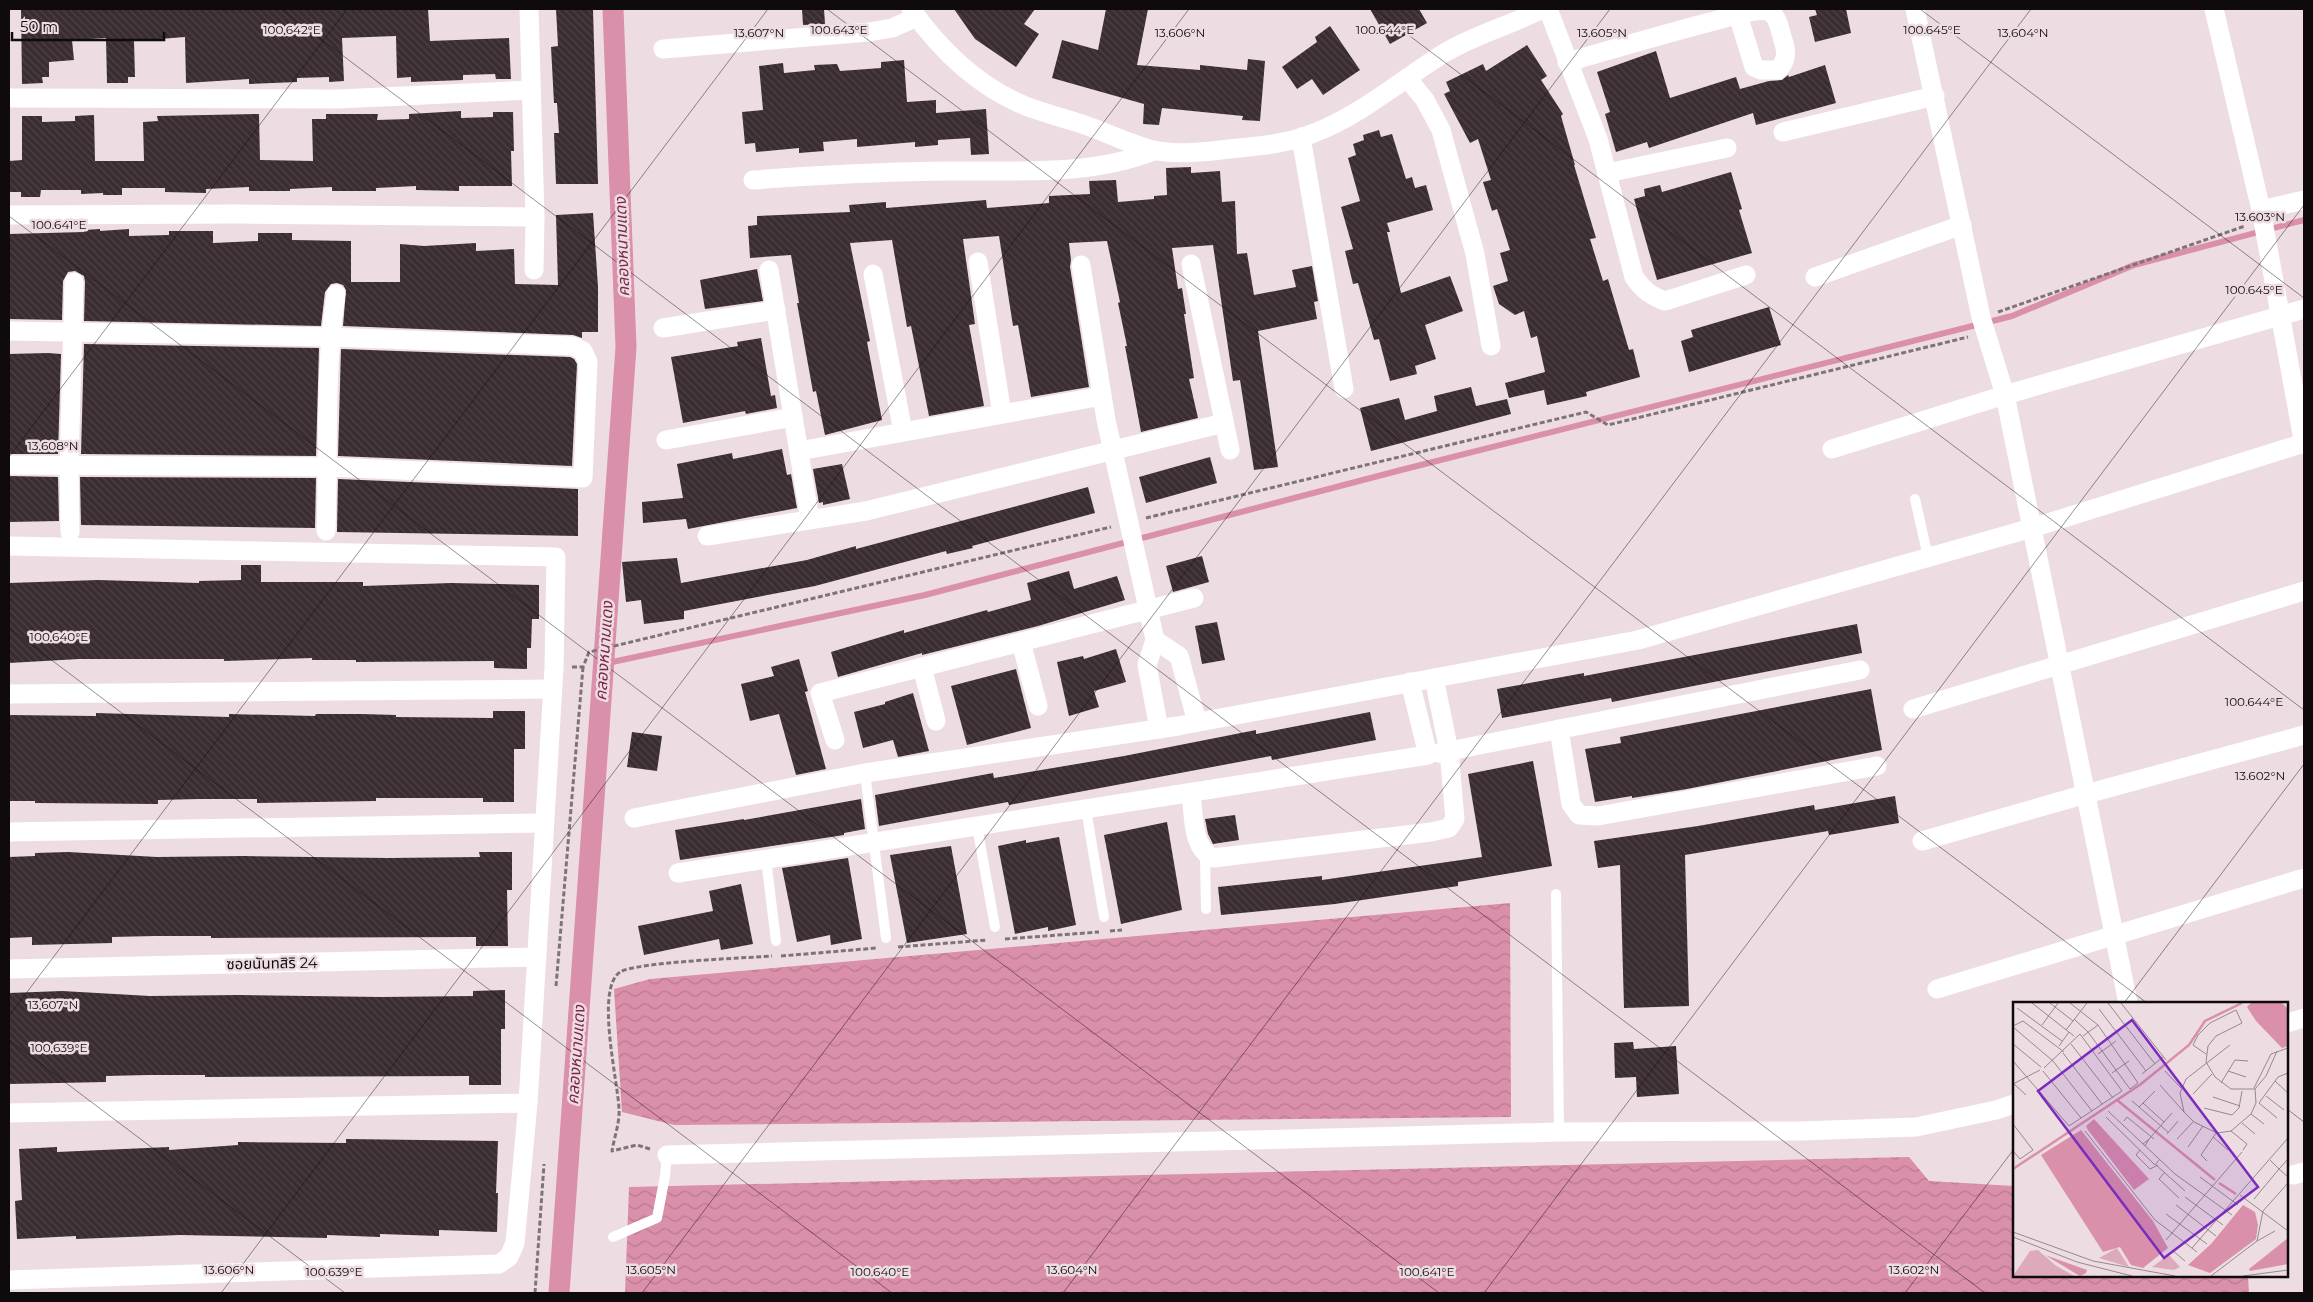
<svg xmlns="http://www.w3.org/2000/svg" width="2313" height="1302" font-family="Montserrat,'Noto Sans Thai',sans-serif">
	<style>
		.water { fill: url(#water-waves) }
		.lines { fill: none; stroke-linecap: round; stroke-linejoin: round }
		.stream { stroke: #da8faa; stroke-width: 6 }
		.canal { stroke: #da8faa; stroke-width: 21 }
		.building { fill: url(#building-back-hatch) }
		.path { stroke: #7e7477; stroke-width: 3; stroke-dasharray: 5 2.5; stroke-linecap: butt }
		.lane { stroke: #fff; stroke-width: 10 }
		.street { stroke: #fff; stroke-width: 19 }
		.ticks { fill: none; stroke: #0f0a0b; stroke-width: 1; stroke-opacity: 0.45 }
		.labels { text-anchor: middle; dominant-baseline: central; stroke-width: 5; stroke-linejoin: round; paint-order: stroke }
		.street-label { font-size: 15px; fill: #0f0a0b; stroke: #eddde2 }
		.water-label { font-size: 16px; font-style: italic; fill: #7d264d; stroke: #eddde2 }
		.inset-river { fill: none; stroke: #da8faa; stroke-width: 2.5 }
		.inset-road { fill: none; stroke: #94898c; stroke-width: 1 }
		.view { fill: #7b2cbf; fill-opacity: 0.15; stroke: #7b2cbf; stroke-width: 2.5 }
		.inset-edge { fill: none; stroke: #0f0a0b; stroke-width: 2.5 }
		.ticks-label { font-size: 12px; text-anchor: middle; fill: #0f0a0b; stroke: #eddde2; stroke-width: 5; stroke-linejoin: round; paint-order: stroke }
	</style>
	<defs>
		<pattern id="water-waves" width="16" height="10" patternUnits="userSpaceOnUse" patternTransform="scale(1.25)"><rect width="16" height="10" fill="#da8faa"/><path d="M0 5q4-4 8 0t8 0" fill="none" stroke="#ba7a91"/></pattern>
		<pattern id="building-back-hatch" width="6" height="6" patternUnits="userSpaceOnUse" patternTransform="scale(1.25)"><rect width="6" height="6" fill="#3a2d31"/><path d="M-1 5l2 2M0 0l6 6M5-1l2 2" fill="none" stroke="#4d4245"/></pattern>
	</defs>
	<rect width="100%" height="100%" fill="#eddde2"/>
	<!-- water -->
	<g class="water">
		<polygon points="1510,903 1511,1117 674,1125 622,1112 614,989 650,979"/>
		<polygon points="1909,1157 1929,1181 2014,1186 2014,1276 2248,1276 2249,1293 625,1293 629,1187"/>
	</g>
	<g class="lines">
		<!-- stream -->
		<polyline class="stream" points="603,664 925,595 1401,470 2012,316 2134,265 2304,220"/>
		<!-- canal -->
		<polyline class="canal" points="559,1293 626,347 613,9"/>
	</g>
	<!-- building -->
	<g class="building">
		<polygon points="21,9 428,9 430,41 509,38 511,79 496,79 495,74 463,75 463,80 411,82 411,77 397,78 396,36 342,38 344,81 329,82 329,77 297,78 297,82 249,84 249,79 186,83 185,37 134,41 135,77 128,77 128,83 107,83 106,38 72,40 74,60 49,62 49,77 42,77 43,83 22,84"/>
		<polygon points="556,9 593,9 598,184 556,184 554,133 559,133 557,103 554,103 551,47 558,46"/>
		<polygon points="802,9 824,9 825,24 803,25"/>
		<polygon points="954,9 1035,9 1024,24 1039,34 1016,67 975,39"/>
		<polygon points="1106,9 1148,9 1137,65 1200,70 1200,65 1247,70 1248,59 1265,61 1260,121 1242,120 1243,116 1162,108 1159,125 1143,124 1144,104 1052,78 1062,40 1098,50"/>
		<polygon points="1370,9 1419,9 1427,23 1390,44"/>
		<polygon points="1815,9 1846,9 1851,33 1815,42 1809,17 1817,15"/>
		<polygon points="1330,26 1360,70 1323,95 1312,79 1297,89 1282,67 1317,42 1315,37"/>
		<polygon points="1527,45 1547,76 1541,80 1563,114 1561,116 1575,165 1574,165 1596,238 1590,239 1603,281 1608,279 1629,350 1633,349 1640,377 1586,392 1587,396 1547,405 1544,390 1509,398 1505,383 1545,372 1537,336 1531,338 1524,311 1515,315 1499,304 1493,286 1508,281 1500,253 1510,250 1497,209 1492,211 1483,182 1491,180 1478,139 1470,143 1444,94 1450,91 1446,82 1483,64 1486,71"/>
		<polygon points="1656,51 1670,98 1736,77 1740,89 1769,81 1782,80 1788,75 1789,77 1825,65 1836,103 1756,125 1753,113 1649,148 1647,142 1616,152 1605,114 1610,112 1597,72"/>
		<polygon points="904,60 907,102 936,100 936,113 986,109 989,154 971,155 970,138 938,140 938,145 915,147 915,142 857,147 857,139 823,142 824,151 799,153 799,148 756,152 755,143 745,144 742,112 763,110 759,66 783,63 784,73 815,70 814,65 837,64 840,71 881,68 881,62"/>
		<polygon points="461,111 461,118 493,117 493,112 513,112 514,151 511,151 512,186 459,186 459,191 416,190 416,186 376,188 376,191 332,191 332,187 290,189 290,191 249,191 249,187 206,189 206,193 165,192 165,188 122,188 122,195 103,195 103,193 81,194 81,190 41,190 40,197 21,197 21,192 9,192 9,161 22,160 22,116 42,116 42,122 75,121 75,116 94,115 95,161 144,161 143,122 158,121 157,116 259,114 260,160 313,161 312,119 326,119 326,114 378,114 377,120 409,119 409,114"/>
		<polygon points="1379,130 1381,137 1392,134 1406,179 1412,177 1415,188 1426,185 1433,210 1387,223 1390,232 1387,232 1401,293 1450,276 1463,311 1425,325 1436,359 1415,366 1417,374 1390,381 1379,339 1374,340 1358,283 1353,284 1345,251 1353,249 1341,207 1360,201 1348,158 1356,155 1353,144 1364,140 1363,135"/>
		<polygon points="1191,167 1191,173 1220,171 1222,202 1235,201 1237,254 1247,253 1254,295 1296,287 1292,270 1312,266 1318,301 1314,302 1317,319 1258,331 1278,467 1254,470 1240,380 1233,381 1213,245 1172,248 1178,289 1182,288 1186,314 1184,314 1194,378 1189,379 1198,418 1141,432 1125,346 1127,346 1118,303 1120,302 1107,241 1069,243 1071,260 1070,267 1089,387 1031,397 1018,325 1013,326 999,236 963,239 975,324 969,325 984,406 929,416 911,326 907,327 892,240 850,243 870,341 867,342 882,420 825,435 816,391 813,392 797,303 799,303 791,255 750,258 748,226 757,225 757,216 850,212 849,205 886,202 886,208 986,200 987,208 1049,203 1049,196 1090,194 1089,181 1116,180 1118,202 1154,199 1154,196 1167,195 1166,168"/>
		<polygon points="1731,172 1742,209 1739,210 1752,253 1657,280 1634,199 1645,196 1644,189 1660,185 1662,192"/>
		<polygon points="593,213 598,287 598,332 582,332 582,338 573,335 343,326 346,290 343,285 337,283 331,284 325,292 321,326 84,321 85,282 84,276 75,271 68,272 63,281 62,320 9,319 9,234 84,232 84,230 100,229 100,231 129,229 129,236 169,235 169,231 213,231 213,243 258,241 258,233 292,233 292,240 351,241 351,282 400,282 400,244 424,246 476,243 476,251 514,249 515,284 558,285 556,215"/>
		<polygon points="757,269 763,301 705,309 700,280"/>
		<polygon points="1769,307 1781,345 1689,372 1681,341 1693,337 1691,330"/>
		<polygon points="761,338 771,396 775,395 777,408 746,414 745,411 683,423 671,357 738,346 737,342"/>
		<polygon points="84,344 319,348 316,456 81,454"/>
		<polygon points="341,349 570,357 574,359 577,364 572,466 338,456"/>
		<polygon points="48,353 61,354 58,454 9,454 9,354"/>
		<polygon points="1471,387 1476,406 1507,399 1511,414 1371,451 1360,408 1399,398 1405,420 1437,411 1434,396"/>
		<polygon points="782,449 787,475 791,474 797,508 688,529 686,519 643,523 642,502 683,498 677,464 732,453 733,459"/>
		<polygon points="1210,457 1217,483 1146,503 1139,477"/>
		<polygon points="842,464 850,499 823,505 823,502 819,503 813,469"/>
		<polygon points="9,476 58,477 59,521 9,522"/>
		<polygon points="80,477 316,478 315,528 81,525"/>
		<polygon points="338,479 578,489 578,536 337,532"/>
		<polygon points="1088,487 1095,513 972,546 973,548 947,554 946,551 815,586 684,611 684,619 644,624 641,600 626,602 622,562 677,558 681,583 807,560 856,546 856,549"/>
		<polygon points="1202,556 1209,582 1173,592 1166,566"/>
		<polygon points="241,565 261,565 261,582 363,582 363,586 451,583 539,585 539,619 532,619 531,648 527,648 527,669 494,668 494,661 356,662 356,660 312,660 312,658 224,661 224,659 79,659 9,663 9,583 98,580 199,583 199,581 241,580"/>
		<polygon points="1069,571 1074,589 1117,576 1125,600 1038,626 922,655 922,653 838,677 831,652 904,630 904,633 987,610 988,612 1031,600 1027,583"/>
		<polygon points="1217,622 1225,660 1202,664 1195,626"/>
		<polygon points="1857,624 1862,653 1612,702 1611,698 1502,718 1497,689 1584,673 1584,676"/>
		<polygon points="1116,649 1126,682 1094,691 1099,707 1069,716 1057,662 1083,656 1084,659"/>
		<polygon points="799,659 808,691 805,692 826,769 796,775 779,714 750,721 741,684 774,676 771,667"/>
		<polygon points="1016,669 1031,728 967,745 951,686"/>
		<polygon points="1871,689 1882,750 1687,789 1632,798 1632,796 1595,802 1585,749 1621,743 1620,737"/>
		<polygon points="913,693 929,751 898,757 893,740 863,748 854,712 885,704 885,702"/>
		<polygon points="493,711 525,711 525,749 514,749 514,802 483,802 483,798 376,798 376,801 257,803 257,799 199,799 158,800 158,804 35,803 35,801 9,801 9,715 96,716 96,713 229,717 229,714 315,716 316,714 361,714 396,715 396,717 493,718"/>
		<polygon points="1370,712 1376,740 1272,760 1271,756 1009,805 1008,802 879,826 875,795 993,773 994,778 1124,756 1256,730 1256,734"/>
		<polygon points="632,732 662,736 657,771 627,767"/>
		<polygon points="1533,761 1552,866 1458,882 1458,886 1335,904 1221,915 1218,887 1322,876 1322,880 1482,857 1468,774"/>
		<polygon points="1895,796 1899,823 1829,835 1828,831 1685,855 1689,1006 1624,1008 1620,865 1598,868 1594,841 1698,826 1814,805 1815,810"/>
		<polygon points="861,799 865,829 844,833 844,835 680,860 675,830 744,819 744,820"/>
		<polygon points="1235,815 1239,840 1213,844 1208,834 1205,819"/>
		<polygon points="1167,822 1182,910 1121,924 1104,835"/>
		<polygon points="1059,837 1076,925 1048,931 1048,927 1015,934 998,846 1026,840 1026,843"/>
		<polygon points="951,846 967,934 907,943 890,855"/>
		<polygon points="68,852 157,857 244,856 388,858 480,857 479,852 512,852 512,890 507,890 508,946 476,946 476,937 211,938 211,936 155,936 112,937 112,943 32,945 32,937 9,938 9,857 35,856 35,853"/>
		<polygon points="848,858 862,939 831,945 830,935 797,942 782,868"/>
		<polygon points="741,884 753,944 721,950 719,939 644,955 638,926 713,911 709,891"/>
		<polygon points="505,990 505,1029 501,1029 501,1085 469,1085 469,1076 205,1077 205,1075 148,1075 106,1076 106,1082 9,1084 9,993 62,991 150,996 238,995 381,997 473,996 473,991"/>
		<polygon points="1633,1042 1634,1049 1676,1046 1679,1094 1637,1097 1636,1077 1615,1078 1614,1043"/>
		<polygon points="346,1139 498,1141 496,1193 498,1193 497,1232 439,1230 439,1236 380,1234 380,1237 327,1235 327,1238 180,1235 76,1239 76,1236 17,1239 15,1201 22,1200 19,1149 57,1147 57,1152 169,1147 169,1150 238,1145 238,1142 346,1143"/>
	</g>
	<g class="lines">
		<!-- path -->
		<g class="path">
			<polyline points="1998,312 2245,226"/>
			<polyline points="1146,518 1586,412 1608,425 1968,337"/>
			<polyline points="572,667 583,667 589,652 1111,527"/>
			<polyline points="1110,931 1122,930"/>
			<polyline points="1005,939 1099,932"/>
			<polyline points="898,947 987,940"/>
			<polyline points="781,956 877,948"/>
			<polyline points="556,986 583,667"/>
			<path d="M650 1149 637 1145 612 1151C614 1138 620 1122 619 1109 618 1081 595 989 620 972 636 962 746 958 772 956"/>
			<polyline points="535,1293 544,1164"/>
		</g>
		<!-- lane -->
		<g class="lane">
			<polyline points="1915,499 1928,557"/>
			<polyline points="865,773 886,938"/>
			<polyline points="1086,809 1104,917"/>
			<polyline points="977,826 995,927"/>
			<polyline points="1205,854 1206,909"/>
			<polyline points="766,859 776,941"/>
			<polyline points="1556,894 1559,1132"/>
			<polyline points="613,1237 657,1218 665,1176 667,1155"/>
		</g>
		<!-- street -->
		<g class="street">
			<polyline points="529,9 535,217 534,270"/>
			<path d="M911 9C941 51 980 88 1028 107 1045 113 1062 118 1079 123 1104 131 1128 144 1153 150 1173 155 1208 152 1229 149 1257 146 1288 144 1314 133 1363 114 1402 79 1446 52 1477 34 1511 25 1542 9"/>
			<path d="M1548 9 1598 139 1634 277C1643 290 1651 296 1665 301L1746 275"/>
			<polyline points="1915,9 1981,317 2005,395 2128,1003"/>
			<polyline points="2214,9 2261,210 2304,445"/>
			<polyline points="663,49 869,32 892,28 917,17"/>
			<path d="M1567 62C1617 48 1667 33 1718 20 1730 17 1755 8 1767 11 1778 13 1780 31 1783 40 1787 52 1787 61 1778 70H1761L1754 67 1738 15"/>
			<polyline points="1407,78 1425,100 1441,130 1475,254 1491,346"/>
			<polyline points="9,98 339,99 531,90"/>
			<polyline points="1783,132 1935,96"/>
			<polyline points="1301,137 1344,389"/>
			<polyline points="1607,173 1727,148"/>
			<path d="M753 180C817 175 880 172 944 171 1014 170 1088 177 1154 151"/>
			<polyline points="2261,210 2304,200"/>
			<polyline points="9,215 239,214 535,217"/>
			<polyline points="978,262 1002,414"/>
			<polyline points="1191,264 1230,450"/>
			<polyline points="1081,265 1106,420 1155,640"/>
			<polyline points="769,270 810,520"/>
			<polyline points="873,274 903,432"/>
			<polyline points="1815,277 1962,225"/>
			<polyline points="663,328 776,310"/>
			<polyline points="9,331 330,337 573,346 583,351 588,362 583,478 329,467 9,465"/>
			<polyline points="666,440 793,417"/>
			<polyline points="1832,449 2005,395 2304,309"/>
			<polyline points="799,451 1102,396"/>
			<path d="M326 531C329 452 324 372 336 294"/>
			<polyline points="70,532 69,466 74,282"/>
			<polyline points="707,536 866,511 1224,423"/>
			<polyline points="9,546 556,557 554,668 528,1103 515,1243 509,1257 499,1264 9,1280"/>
			<polyline points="1021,642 1038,706"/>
			<polyline points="922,667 936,721"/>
			<polyline points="9,694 552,689"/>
			<polyline points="1913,709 2304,591"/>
			<polyline points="1159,729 1147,665 1155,640 1179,656 1197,722"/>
			<polyline points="1559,729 1571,804 1579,815 1598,816 1877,766"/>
			<polyline points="835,740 820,693 1194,598"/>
			<polyline points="1439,753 1860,670"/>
			<path d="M1191 793C1194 814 1191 847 1213 858L1431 832 1449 828 1455 819 1449 751 1434 678"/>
			<polyline points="634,818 865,773 1178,726 1638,640 2032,528 2304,443"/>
			<polyline points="9,832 544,823"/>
			<polyline points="1922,841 2086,794 2304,735"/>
			<polyline points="678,873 1428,755 1410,682"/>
			<polyline points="9,969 536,957"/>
			<polyline points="1937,989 2304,878"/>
			<polyline points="2287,1023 2304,1018"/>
			<polyline points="9,1113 528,1103"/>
			<polyline points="667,1155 1559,1132 1801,1131 1916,1127 1996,1110 2014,1104"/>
			<polyline points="2293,1175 2304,1172"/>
		</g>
	</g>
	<!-- ticks -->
	<path class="ticks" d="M281 9 1985 1293M827 9 2147 1003M1374 9 2304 710M1920 9 2304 298M9 216 1439 1293M9 457 347 9M9 628 892 1293M2124 1003 2304 764M9 1016 768 9M9 1040 345 1293M2287 1109 2304 1122M221 1293 1189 9M642 1293 1610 9M1063 1293 2031 9M1484 1293 2304 205M1905 1293 2014 1149"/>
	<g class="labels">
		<!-- street labels -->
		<g class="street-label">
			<text transform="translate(272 963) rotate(-1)">ซอยนันทสิริ 24</text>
		</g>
		<!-- water labels -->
		<g class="water-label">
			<text transform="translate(622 247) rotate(-92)">คลองหนามแดง</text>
			<text transform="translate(604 651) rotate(-86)">คลองหนามแดง</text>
			<text transform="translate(576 1055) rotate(-86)">คลองหนามแดง</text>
		</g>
	</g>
	<!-- overview -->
	<g transform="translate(2013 1002)">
		<rect width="275" height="275" fill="#eddde2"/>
		<path d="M104 246 116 265 86 256Z" fill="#dab"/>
		<path d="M25 248 42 263 61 274H0L17 249ZM154 254H157L167 265 161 268 139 265Z" fill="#dab"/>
		<path d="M238 1H269L275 7V44L269 46 243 19 234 5ZM81 117 136 177 121 188 75 128 73 124ZM68 128 140 219 155 246 130 266 118 263 107 245 90 250 28 153ZM230 203 242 210 245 223 243 237 197 271 175 263 198 242ZM275 236V262L237 269 236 267ZM32 253 74 268 73 271 67 274Z" fill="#da8faa"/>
		<path class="inset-river" d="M104 98 202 178M0 167 128 82 176 43 192 19 229 1M206 181 223 192"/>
		<path class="inset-road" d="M19 1 61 34M37 1 60 19M57 1 85 23 125 81 117 87 75 30 61 17M95 1 142 62M108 1 153 58M4 6 49 39M86 7 133 69M29 23 45 1M0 24 10 19 51 50M0 25 40 59 79 109M53 28 74 1M70 34 85 23M0 42 28 65M58 42 100 96M217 43 173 77 167 91 171 110 181 120 204 131 218 129 238 112 243 101 242 87M46 44 56 30M50 51 89 102M85 52 103 39M193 52 180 43 185 33 197 21 223 8 229 21 203 34 195 44 193 60 202 75 218 87H242L253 74 264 49M0 59 56 124 109 89 67 32 31 66M30 69 68 116M152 69 168 86M215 69 233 75M99 71 116 59M129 72 150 55M262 79 275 91M208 81 222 58 235 59M0 82 27 68M1 82 13 93M147 83 171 110M241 86 258 52 275 46M180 92 199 72M253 94 271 108M200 95 227 104M119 99 155 130M130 101 151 120M246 101 265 75 275 71M246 101 264 116M126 105 142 89M191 106 219 113 226 106 229 89M95 109 162 172 219 213M238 112 251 122M93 115 142 163 147 157M111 119 114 115 141 137M229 121 242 132M0 122 20 148 7 157 0 149M72 129 142 218 184 250M218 129 234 142 230 148M154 132 165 119M200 135 215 148M136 137 159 111M164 137 180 120M130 142 136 137 132 144M175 145 190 124M127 148 123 153 137 167 145 163M275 157 266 167 275 175M194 159 188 153 203 131M143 163 172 189M151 171 146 177 166 196M187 175 225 203M227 193 275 229M172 195 210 223M241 197 266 167 257 158M163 203 203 234M153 212 194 242M0 230 80 259 162 274M0 235 64 260 119 274M153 238 229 150M244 239 262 229M179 246 275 136M159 248 172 259M198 274 244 239 250 209 275 181M230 274 275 268"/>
		<path class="view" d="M119 18 245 185 151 256 25 89Z"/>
		<rect width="275" height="275" class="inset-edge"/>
	</g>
	<g class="ticks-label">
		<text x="292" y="34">100.642°E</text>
		<text x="839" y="34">100.643°E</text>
		<text x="1385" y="34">100.644°E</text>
		<text x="1932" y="34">100.645°E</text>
		<text x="1602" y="37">13.605°N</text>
		<text x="759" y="37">13.607°N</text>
		<text x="1180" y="37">13.606°N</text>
		<text x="2023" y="37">13.604°N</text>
		<text x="2260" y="221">13.603°N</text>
		<text x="59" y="229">100.641°E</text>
		<text x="2254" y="294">100.645°E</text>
		<text x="53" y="450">13.608°N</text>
		<text x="59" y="641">100.640°E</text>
		<text x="2254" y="706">100.644°E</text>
		<text x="2260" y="780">13.602°N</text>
		<text x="53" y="1009">13.607°N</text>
		<text x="59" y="1052">100.639°E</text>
		<text x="229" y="1274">13.606°N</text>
		<text x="651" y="1274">13.605°N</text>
		<text x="1072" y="1274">13.604°N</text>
		<text x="1914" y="1274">13.602°N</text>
		<text x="334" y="1276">100.639°E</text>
		<text x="880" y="1276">100.640°E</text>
		<text x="1427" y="1276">100.641°E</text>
	</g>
	<!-- border -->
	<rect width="2313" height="1302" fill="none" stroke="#0f0a0b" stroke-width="20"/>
	<!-- scale -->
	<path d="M12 32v8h152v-8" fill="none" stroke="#0f0a0b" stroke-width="2.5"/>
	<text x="20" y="32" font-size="15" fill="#0f0a0b" stroke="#eddde2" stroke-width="4" paint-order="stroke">50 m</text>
</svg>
